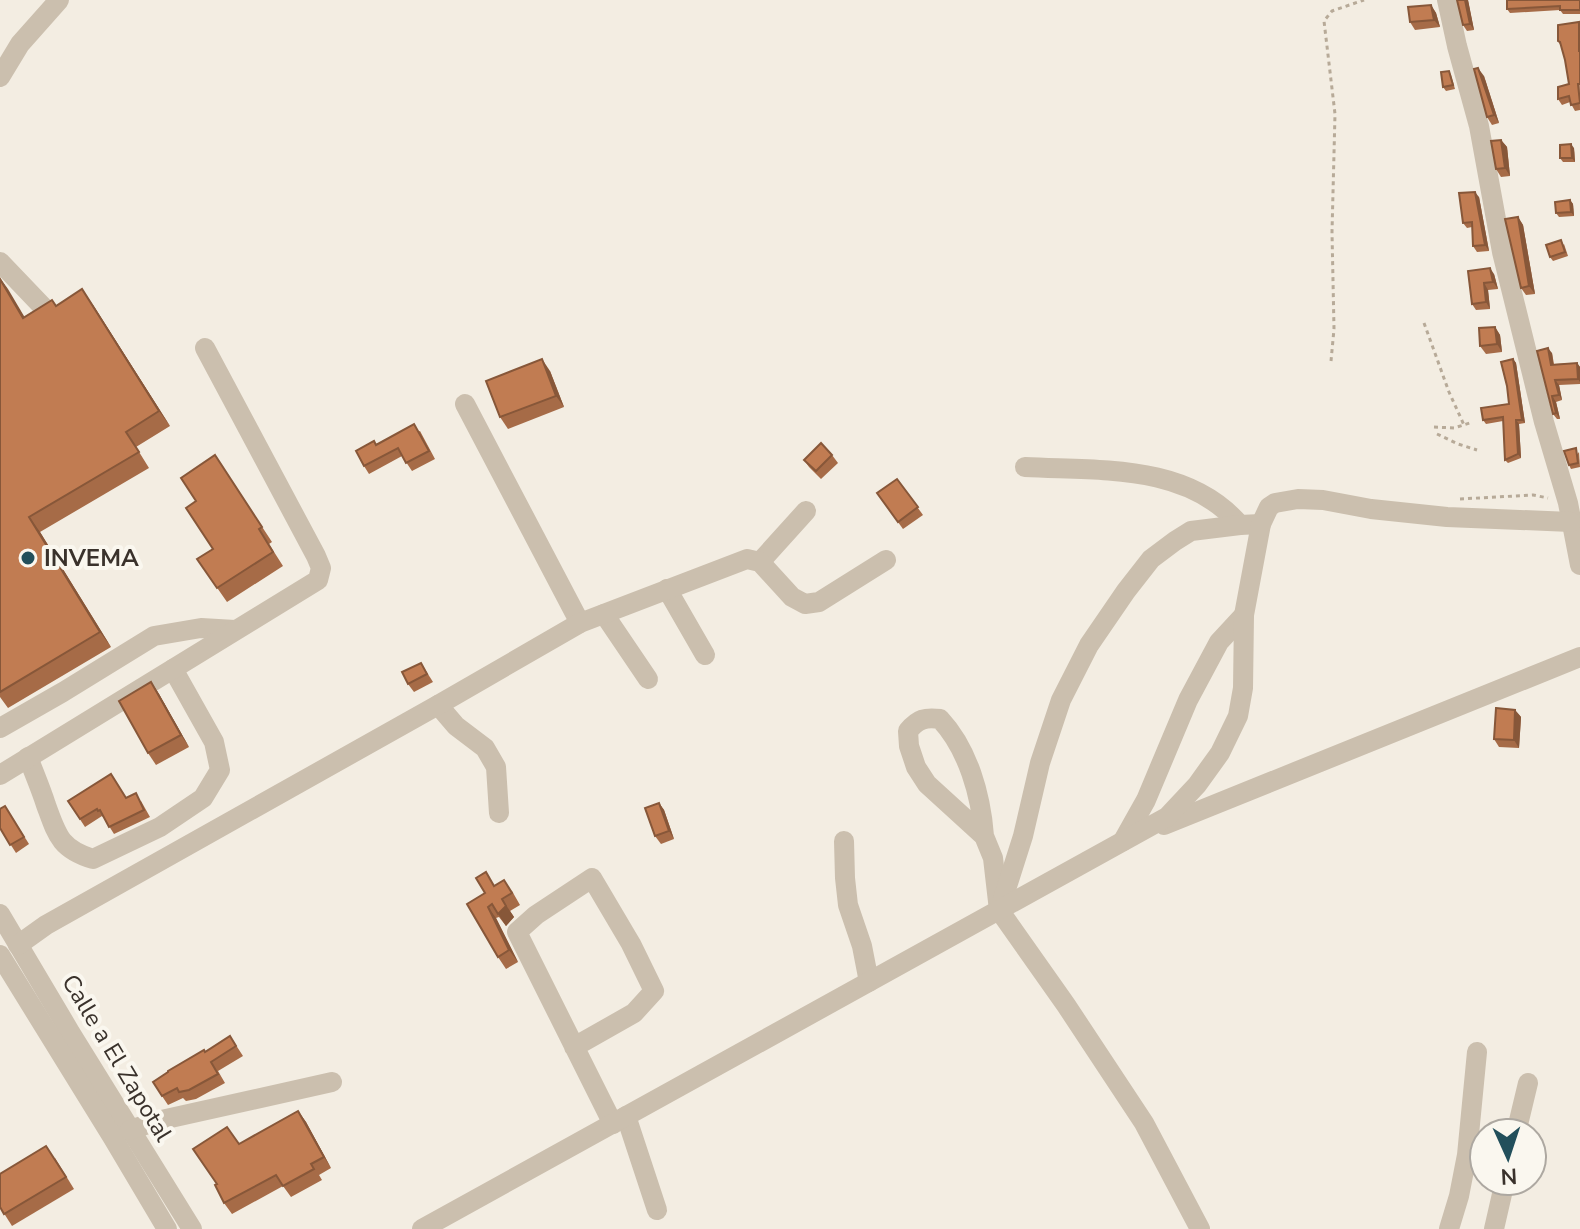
<svg xmlns="http://www.w3.org/2000/svg" width="1580" height="1229" font-family="'Nunito Sans',sans-serif">
	<style>
		.lines { fill: none; stroke-linecap: round; stroke-linejoin: round }
		.path { stroke: #b7aa98; stroke-width: 3; stroke-dasharray: 4 4; stroke-linecap: butt }
		.minor { stroke: #cbbfae; stroke-width: 20 }
		.wall { fill: #a66b47 }
		.shaded-wall { fill: #875739 }
		.building { fill: #c17c52; stroke: #875739; stroke-width: 2 }
		.poi-dot { fill: #224f5b; stroke: #faf7ef; stroke-width: 3 }
		.labels { text-anchor: middle; dominant-baseline: central; stroke-width: 8; stroke-linejoin: round; paint-order: stroke }
		.poi-label { font-size: 24px; font-weight: bold; fill: #3a322c; stroke: #faf7ef; text-anchor: start }
		.street-label { font-size: 24px; fill: #3a322c; stroke: #faf7ef }
	</style>
	<rect width="100%" height="100%" fill="#f3ede2"/>
	<g class="lines">
		<!-- path -->
		<g class="path">
			<polyline points="1424,323 1449,392 1464,425"/>
			<polyline points="1331,361 1334,329 1332,232 1335,114 1324,21 1332,11 1364,0"/>
			<polyline points="1434,427 1454,428 1473,422"/>
			<polyline points="1437,434 1458,444 1477,450"/>
			<polyline points="1460,499 1533,495 1548,498"/>
		</g>
		<!-- minor -->
		<g class="minor">
			<polyline points="1447,0 1457,46 1479,126 1502,252 1544,422 1568,503 1580,565"/>
			<polyline points="0,77 20,44 59,0"/>
			<polyline points="0,262 44,308"/>
			<polyline points="465,404 580,623"/>
			<path d="M1025 467C1099 471 1187 463 1240 525"/>
			<polyline points="760,562 806,511"/>
			<polyline points="667,589 705,655"/>
			<polyline points="604,614 648,679"/>
			<polyline points="438,705 456,726 485,748 496,767 499,813"/>
			<polyline points="0,728 63,692 154,636 201,628 235,630"/>
			<path d="M28 757C34 773 41 789 46 805 57 835 60 849 93 859L160 827 203 798 220 770 214 742 173 669"/>
			<polyline points="0,775 318,580 321,568 316,556 205,348"/>
			<polyline points="1164,825 1580,657"/>
			<path d="M984 836C981 795 968 749 940 719 925 717 918 719 908 731L909 746 916 767 927 784 984 836 993 858 999 910 1066 1005 1144 1123 1200 1229"/>
			<polyline points="844,841 845,878 848,905 862,946 869,982"/>
			<polyline points="1123,841 1146,800 1188,700 1219,642 1244,615"/>
			<polyline points="1002,902 1023,836 1040,763 1061,700 1089,645 1126,591 1151,559 1175,541 1191,531 1240,525 1261,524"/>
			<polyline points="0,914 70,1032 192,1229"/>
			<polyline points="18,945 46,925 438,705 580,623 747,559 760,562 792,597 805,604 819,602 886,560"/>
			<polyline points="0,955 113,1138 167,1229"/>
			<polyline points="574,1047 634,1013 654,991 631,944 592,878 536,915 517,932 613,1124"/>
			<polyline points="626,1116 657,1210"/>
			<polyline points="130,1130 157,1121 332,1082"/>
			<polyline points="1516,1133 1528,1083"/>
			<polyline points="422,1229 1167,817 1197,785 1220,753 1238,716 1243,688 1244,615 1261,524 1269,507 1275,503 1298,499 1323,500 1371,509 1447,517 1571,522"/>
			<polyline points="1449,1229 1459,1196 1467,1155 1477,1052"/>
			<polyline points="1494,1229 1505,1181"/>
		</g>
	</g>
	<!-- wall -->
	<g class="wall">
		<polygon points="1457,0 1468,0 1474,30 1467,31 1463,25"/>
		<polygon points="1580,0 1580,14 1563,14 1560,10 1510,13 1507,9"/>
		<polygon points="1431,5 1436,13 1440,27 1415,30 1410,22"/>
		<polygon points="1579,22 1580,110 1575,111 1570,102 1562,105 1558,99 1569,84 1565,60 1561,46 1558,41"/>
		<polygon points="1449,71 1451,75 1455,89 1446,91 1443,87"/>
		<polygon points="1484,76 1499,123 1492,125 1487,117"/>
		<polygon points="1501,140 1507,147 1510,176 1501,177 1496,169"/>
		<polygon points="1574,148 1575,162 1563,162 1560,158"/>
		<polygon points="1479,197 1489,251 1477,252 1473,246 1472,227 1467,228 1463,223"/>
		<polygon points="1570,200 1573,204 1574,216 1559,217 1556,213"/>
		<polygon points="1518,217 1523,225 1535,294 1526,295 1521,288"/>
		<polygon points="1564,244 1568,256 1553,261 1550,257"/>
		<polygon points="1468,271 1494,274 1498,289 1488,290 1490,309 1476,310 1472,304"/>
		<polygon points="0,278 24,317 56,306 93,305 170,426 136,447 149,468 40,532 111,647 8,708 0,697"/>
		<polygon points="1495,327 1500,335 1502,352 1486,354 1480,346"/>
		<polygon points="1537,351 1552,353 1554,364 1577,363 1580,367 1580,384 1559,385 1562,400 1556,402 1560,419 1557,419 1553,414"/>
		<polygon points="1513,359 1516,363 1525,423 1519,424 1521,458 1508,463 1505,460 1503,421 1486,424 1483,420 1509,404"/>
		<polygon points="550,371 564,407 508,429 500,417"/>
		<polygon points="420,431 435,459 412,471 402,456 369,474 364,466 376,445"/>
		<polygon points="1579,452 1580,467 1571,469 1569,465"/>
		<polygon points="832,455 838,463 821,479 809,467 804,460"/>
		<polygon points="225,470 272,542 269,544 283,566 227,602 197,559 213,549 196,501"/>
		<polygon points="897,479 923,515 903,529 877,493"/>
		<polygon points="421,663 433,682 414,692 408,684"/>
		<polygon points="151,682 159,694 189,747 156,765 148,753"/>
		<polygon points="1515,710 1521,717 1519,748 1499,747 1494,739"/>
		<polygon points="127,798 141,801 150,817 114,834 104,818 102,816 85,827 68,801"/>
		<polygon points="659,803 664,810 674,839 661,844 655,836"/>
		<polygon points="5,806 29,844 16,853 0,828"/>
		<polygon points="495,885 512,891 520,905 510,911 514,917 506,926 499,917 496,918 518,962 506,969 498,957 485,893"/>
		<polygon points="230,1036 243,1056 218,1071 225,1083 196,1099 186,1101 183,1098 168,1105 162,1096 205,1052"/>
		<polygon points="298,1111 306,1122 331,1168 319,1175 322,1180 291,1197 283,1186 232,1214 224,1203 239,1144"/>
		<polygon points="55,1158 74,1189 12,1226 0,1207"/>
	</g>
	<!-- shaded-wall -->
	<g class="shaded-wall">
		<polygon points="1465,0 1468,0 1474,30 1470,24"/>
		<polygon points="1431,5 1436,13 1440,27 1434,20"/>
		<polygon points="1478,68 1484,76 1499,123 1494,115"/>
		<polygon points="1501,140 1507,147 1510,176 1505,168"/>
		<polygon points="1571,144 1574,148 1575,162 1572,158"/>
		<polygon points="1475,192 1479,197 1489,251 1485,245"/>
		<polygon points="1570,200 1573,204 1574,216 1571,212"/>
		<polygon points="1518,217 1523,225 1535,294 1529,286"/>
		<polygon points="1490,268 1494,274 1498,289 1493,282"/>
		<polygon points="0,278 8,289 34,333 23,318"/>
		<polygon points="1484,283 1488,290 1490,309 1486,302"/>
		<polygon points="82,289 93,305 170,426 159,411"/>
		<polygon points="1495,327 1500,335 1502,352 1497,344"/>
		<polygon points="1548,348 1552,353 1554,370 1551,365"/>
		<polygon points="542,359 550,371 564,407 556,396"/>
		<polygon points="1513,359 1516,363 1525,423 1522,420"/>
		<polygon points="1577,363 1580,367 1580,382 1578,379"/>
		<polygon points="1555,380 1559,385 1562,400 1559,395"/>
		<polygon points="1552,396 1556,402 1560,419 1556,413"/>
		<polygon points="1516,420 1519,424 1521,458 1518,454"/>
		<polygon points="29,517 40,532 111,647 100,632"/>
		<polygon points="151,682 159,694 189,747 181,735"/>
		<polygon points="1515,710 1521,717 1519,748 1514,740"/>
		<polygon points="659,803 664,810 674,839 669,831"/>
		<polygon points="502,899 514,917 506,926 498,914"/>
		<polygon points="488,907 496,918 518,962 509,950"/>
		<polygon points="298,1111 306,1122 331,1168 324,1157"/>
	</g>
	<!-- building -->
	<g class="building">
		<polygon points="1457,0 1465,0 1470,24 1463,25"/>
		<polygon points="1507,0 1580,0 1580,10 1560,10 1560,6 1507,9"/>
		<polygon points="1431,5 1434,20 1410,22 1408,7"/>
		<polygon points="1579,22 1579,51 1580,51 1580,84 1578,84 1580,103 1571,105 1569,96 1558,99 1558,87 1569,84 1565,60 1560,42 1558,41 1558,25"/>
		<polygon points="1478,68 1494,115 1487,117 1474,69"/>
		<polygon points="1449,71 1453,85 1443,87 1441,72"/>
		<polygon points="1501,140 1505,168 1496,169 1491,141"/>
		<polygon points="1571,144 1572,158 1560,158 1560,145"/>
		<polygon points="1475,192 1485,245 1473,246 1472,222 1463,223 1459,193"/>
		<polygon points="1570,200 1571,212 1556,213 1555,202"/>
		<polygon points="1518,217 1529,286 1521,288 1505,219"/>
		<polygon points="1561,240 1565,252 1550,257 1546,245"/>
		<polygon points="1490,268 1493,282 1484,283 1486,302 1472,304 1468,271"/>
		<polygon points="0,279 23,318 52,300 56,306 82,289 159,411 126,432 139,452 29,517 100,632 0,692"/>
		<polygon points="1495,327 1497,344 1480,346 1479,328"/>
		<polygon points="1548,348 1551,365 1577,363 1578,379 1555,380 1559,395 1552,396 1556,413 1553,414 1537,351"/>
		<polygon points="542,359 556,396 500,417 486,381"/>
		<polygon points="1513,359 1522,420 1516,420 1518,454 1505,460 1503,417 1483,420 1481,408 1509,404 1507,386 1501,362"/>
		<polygon points="414,424 429,451 406,463 398,448 364,466 356,451 374,441 376,445"/>
		<polygon points="821,443 832,455 816,471 804,460"/>
		<polygon points="1576,448 1578,463 1569,465 1564,451"/>
		<polygon points="215,455 262,527 259,529 273,552 217,588 197,559 213,549 186,508 196,501 181,478"/>
		<polygon points="897,479 918,507 898,522 877,493"/>
		<polygon points="421,663 427,674 408,684 402,672"/>
		<polygon points="151,682 181,735 148,753 119,701"/>
		<polygon points="1496,708 1515,710 1514,740 1494,739"/>
		<polygon points="111,774 126,798 136,793 144,810 109,827 100,810 98,811 97,809 80,819 68,801"/>
		<polygon points="659,803 669,831 655,836 645,808"/>
		<polygon points="5,806 24,837 10,845 0,828 0,809"/>
		<polygon points="486,872 494,886 504,880 512,893 502,899 506,906 498,914 492,904 488,907 509,950 498,957 467,904 485,893 476,878"/>
		<polygon points="230,1036 236,1046 211,1062 218,1074 189,1090 179,1092 177,1088 162,1096 153,1082 168,1072 168,1071 204,1050 205,1052"/>
		<polygon points="298,1111 324,1157 311,1164 314,1169 283,1186 276,1175 224,1203 215,1185 217,1184 193,1149 227,1127 239,1144"/>
		<polygon points="46,1146 66,1177 4,1214 0,1207 0,1174"/>
	</g>
	<!-- markers -->
	<circle class="poi-dot" cx="28" cy="558" r="8"/>
	<g class="labels">
		<!-- poi labels -->
		<g class="poi-label">
			<text x="44" y="558">INVEMA</text>
		</g>
		<!-- street labels -->
		<g class="street-label">
			<text transform="translate(117 1058) rotate(59)">Calle a El Zapotal</text>
		</g>
	</g>
	<!-- north arrow -->
	<g transform="translate(1508 1157) rotate(177)"><circle r="38" fill="#faf7ef" stroke="#ada8a1" stroke-width="2"/>
	<path d="M0-6L14 30L0 20L-14 30Z" fill="#224f5b"/>
	<text y="-12" font-size="22" font-weight="bold" text-anchor="middle" fill="#3a322c">N</text>
	</g>
</svg>
